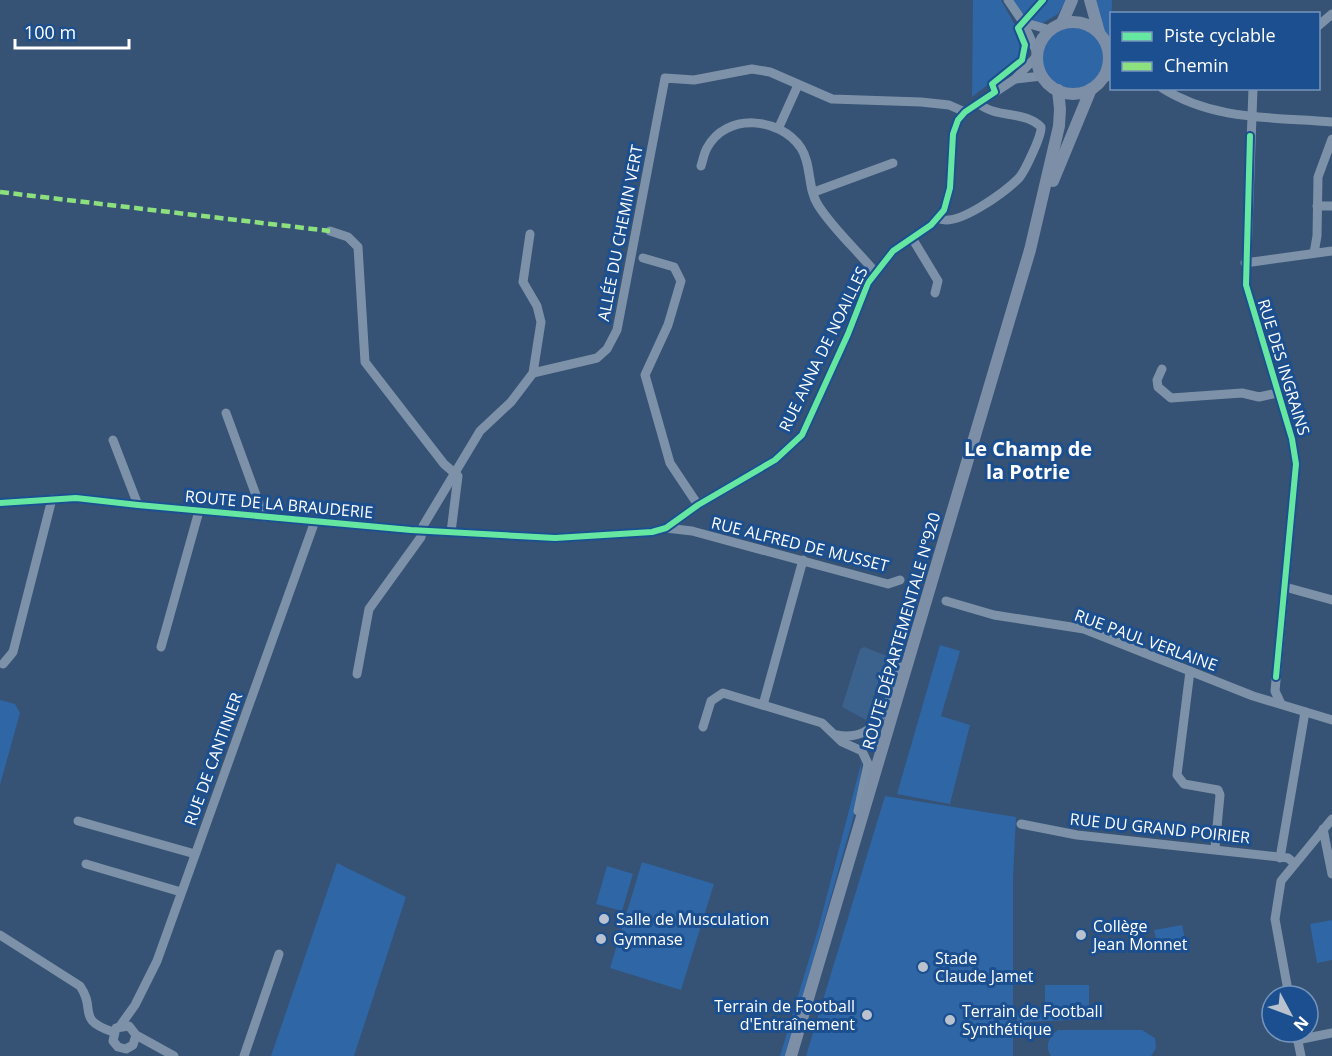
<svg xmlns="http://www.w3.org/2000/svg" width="1332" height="1056" font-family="'Open Sans',sans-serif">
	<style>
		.green { fill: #2f66a5 }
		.water { fill: #3b618d }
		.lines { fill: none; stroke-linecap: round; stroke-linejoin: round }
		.minor { stroke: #7d92a8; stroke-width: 9 }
		.major { stroke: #7d8ea7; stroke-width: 12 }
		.quiet { stroke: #8de07e; stroke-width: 4.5; stroke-dasharray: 9 4.5; stroke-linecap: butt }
		.cycleway-casing { stroke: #1b4f8f; stroke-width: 10 }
		.cycleway { stroke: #66e7a1; stroke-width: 6 }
		.poi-dot { fill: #b9c2ce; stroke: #1b4f8f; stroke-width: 2 }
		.labels { text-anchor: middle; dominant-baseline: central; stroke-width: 6; stroke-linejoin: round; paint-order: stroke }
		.street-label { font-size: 16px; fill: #fff; stroke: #1b4f8f }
		.poi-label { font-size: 16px; fill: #fff; stroke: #1b4f8f; text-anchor: start }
		.quarter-label { font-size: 20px; font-weight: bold; fill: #fff; stroke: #1b4f8f }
	</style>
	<rect width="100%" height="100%" fill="#365274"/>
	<!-- green -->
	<g class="green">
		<polygon points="973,0 1001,0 1015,25 1021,53 1015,64 972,97"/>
		<polygon points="1012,0 1066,0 1058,14 1041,24 1022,14"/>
		<polygon points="1093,0 1112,0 1111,42 1097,17"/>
		<circle cx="1073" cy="58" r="36"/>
		<polygon points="940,645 960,651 941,716 970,725 950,804 897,794"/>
		<polygon points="0,700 15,704 20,713 0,785"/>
		<polygon points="862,760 858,801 786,1056 780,1056 819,926"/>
		<polygon points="885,796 1016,817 1013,878 1013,1056 806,1056"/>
		<polygon points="642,862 714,884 681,990 610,968"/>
		<polygon points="337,863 406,897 354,1056 271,1056"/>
		<polygon points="607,866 633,874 622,911 596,904"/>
		<polygon points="1332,920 1332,960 1317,963 1310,924"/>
		<polygon points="1182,925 1186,942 1158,948 1154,930"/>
		<rect x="1045" y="985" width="44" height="23"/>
		<polygon points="1017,1013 1071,1013 1071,1020 1026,1022 1026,1030 1017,1030"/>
		<path d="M1058 1030H1142L1155 1038 1156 1048 1151 1056H1051C1044 1046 1049 1036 1058 1030Z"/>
	</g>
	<!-- water -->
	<polygon class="water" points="864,647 887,656 866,720 842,707 860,649"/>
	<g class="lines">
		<!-- minor -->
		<g class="minor">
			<polyline points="1008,0 1023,22 1037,53"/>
			<polyline points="1023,22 1050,30"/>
			<polyline points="1318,26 1332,14"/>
			<polyline points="1109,48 1112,50"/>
			<polyline points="1104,77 1112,76"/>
			<polyline points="1015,79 1042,76"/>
			<path d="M1162 88C1214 121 1273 117 1332 122"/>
			<polyline points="1253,88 1246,285 1292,439 1296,464 1275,691 1281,704"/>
			<polyline points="779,127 798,85"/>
			<path d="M701 166C703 160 704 153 707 148 726 112 780 117 801 148 812 165 807 188 818 205 833 229 857 250 875 272"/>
			<polyline points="814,192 893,163"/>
			<polyline points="1317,206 1332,206"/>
			<path d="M938 218C956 229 1006 191 1019 178 1025 171 1042 135 1041 127 1025 110 996 119 978 103"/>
			<polyline points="330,231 348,237 358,247 365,362 444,464 458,476 451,532"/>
			<polyline points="912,238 938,281 935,293"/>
			<polyline points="1314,253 1317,236 1318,177 1332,139"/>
			<polyline points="643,258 674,267 681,281 668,325 645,375 670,463 698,505"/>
			<polyline points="1245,263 1332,251"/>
			<polyline points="1162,369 1157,380 1158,387 1171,398 1242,393 1259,397 1277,393"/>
			<polyline points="533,373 597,358 607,349 617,330 665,78 694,80 752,69 770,72 832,99 921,102 949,105 965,112"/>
			<polyline points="226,413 264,517"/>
			<polyline points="113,440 138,505"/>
			<polyline points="0,503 76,498 138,505 411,530 555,538 652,532 666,528 692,531 888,584 900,580"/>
			<polyline points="666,528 698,505 775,460 802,435 848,334 868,283 893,251 931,225 944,210 950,188 953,134 958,120 965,112 1015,79 1037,56"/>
			<polyline points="1285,587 1332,600"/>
			<polyline points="946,601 994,615 1084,629 1253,696 1332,720"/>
			<polyline points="161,647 199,511"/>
			<polyline points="3,664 13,652 52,499"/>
			<polyline points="1190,671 1177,775 1184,784 1218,790 1220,795 1215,848"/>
			<polyline points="357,674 369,609 421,537 423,526 480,431 511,402 533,373 541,322 537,306 523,282 530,234"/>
			<polyline points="763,705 803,560"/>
			<polyline points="703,727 711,701 723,693 822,723 842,742 862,751 868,764 858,811"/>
			<path d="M837 735C881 743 889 699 901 667"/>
			<polyline points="78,821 195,854"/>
			<polyline points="1021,824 1077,835 1288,858 1294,863"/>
			<polyline points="1323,829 1332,874"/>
			<polyline points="1280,858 1305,712"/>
			<polyline points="86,864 181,892"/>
			<path d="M0 935 80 986C97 1010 75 1019 113 1032"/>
			<polyline points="1289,996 1275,919 1281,881 1332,819"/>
			<polyline points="120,1026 135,1005 157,961 315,521"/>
			<polyline points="1296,1032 1301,1056"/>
			<polyline points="136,1035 133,1045 126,1049 118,1047 113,1041 116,1028 129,1026 136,1035 174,1056"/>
			<polyline points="1297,1040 1332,1033"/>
			<polyline points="244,1056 279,954"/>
		</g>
		<!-- major -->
		<g class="major">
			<polyline points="1090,0 1099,32"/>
			<circle cx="1073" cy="58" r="36"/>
			<polyline points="1062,23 1072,0"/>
			<polyline points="1053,181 1091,89"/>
			<polyline points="791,1056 1030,250 1059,126 1060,109 1058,90"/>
		</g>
		<!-- quiet -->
		<polyline class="quiet" points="0,192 330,231"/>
		<!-- cycleway casing -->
		<g class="cycleway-casing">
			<g id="cycleway">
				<polyline points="1250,136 1246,285 1292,439 1296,464 1276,677"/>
				<polyline points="0,503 76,498 138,505 411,530 555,538 652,532 666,528 698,505 775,460 802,435 848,334 868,283 893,251 931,225 944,210 950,188 953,134 958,120 965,112 995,92 992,84 1022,60 1025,45 1018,28 1043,0"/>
			</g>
		</g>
		<!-- cycleway -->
		<use href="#cycleway" class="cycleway"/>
	</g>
	<!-- markers -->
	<g class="poi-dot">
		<circle cx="604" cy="919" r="6"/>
		<circle cx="1081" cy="935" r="6"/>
		<circle cx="601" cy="939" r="6"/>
		<circle cx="923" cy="967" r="6"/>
		<circle cx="867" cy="1015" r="6"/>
		<circle cx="950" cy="1020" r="6"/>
	</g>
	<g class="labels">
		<!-- street labels -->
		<g class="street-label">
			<text transform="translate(620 233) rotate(-79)">ALLÉE DU CHEMIN VERT</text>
			<text transform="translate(823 349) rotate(-64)">RUE ANNA DE NOAILLES</text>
			<text transform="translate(1284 367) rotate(73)">RUE DES INGRAINS</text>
			<text transform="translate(279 504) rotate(5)">ROUTE DE LA BRAUDERIE</text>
			<text transform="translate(800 544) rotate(14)">RUE ALFRED DE MUSSET</text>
			<text transform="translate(901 631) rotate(-74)">ROUTE DÉPARTEMENTALE N°920</text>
			<text transform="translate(1146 640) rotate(20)">RUE PAUL VERLAINE</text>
			<text transform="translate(213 759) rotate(-70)">RUE DE CANTINIER</text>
			<text transform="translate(1160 828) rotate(6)">RUE DU GRAND POIRIER</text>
		</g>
		<!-- poi labels -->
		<g class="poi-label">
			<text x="616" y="919">Salle de Musculation</text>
			<text x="1093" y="926">Collège<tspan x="1093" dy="18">Jean Monnet</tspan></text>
			<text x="613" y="939">Gymnase</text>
			<text x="935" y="958">Stade<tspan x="935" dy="18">Claude Jamet</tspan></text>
			<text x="855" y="1006" text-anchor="end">Terrain de Football<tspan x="855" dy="18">d'Entraînement</tspan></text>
			<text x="962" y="1011">Terrain de Football<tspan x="962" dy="18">Synthétique</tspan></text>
		</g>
		<!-- quarter labels -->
		<g class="quarter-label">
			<text x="1028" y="448">Le Champ de<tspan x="1028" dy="23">la Potrie</tspan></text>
		</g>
	</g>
	<!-- legend -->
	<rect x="1110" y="12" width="210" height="78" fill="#1b4f8f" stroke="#7695bc" stroke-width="1.5"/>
	<rect x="1122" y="32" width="30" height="9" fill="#66e7a1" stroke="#7695bc" stroke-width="1.5"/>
	<text x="1164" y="42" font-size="18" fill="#ffffff">Piste cyclable</text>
	<rect x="1122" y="62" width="30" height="9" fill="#8de07e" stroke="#7695bc" stroke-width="1.5"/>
	<text x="1164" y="72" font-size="18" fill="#ffffff">Chemin</text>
	<!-- north arrow -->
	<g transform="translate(1290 1014) rotate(131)"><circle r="28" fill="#1b4f8f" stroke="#7695bc" stroke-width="1.5"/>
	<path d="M0-4.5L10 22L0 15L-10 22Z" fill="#b9c2ce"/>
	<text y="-9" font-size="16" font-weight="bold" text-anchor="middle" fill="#ffffff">N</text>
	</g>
	<!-- scale -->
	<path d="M15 39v9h114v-9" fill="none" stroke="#ffffff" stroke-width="3"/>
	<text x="24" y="39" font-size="18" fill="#ffffff" stroke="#1b4f8f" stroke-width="4.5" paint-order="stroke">100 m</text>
</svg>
